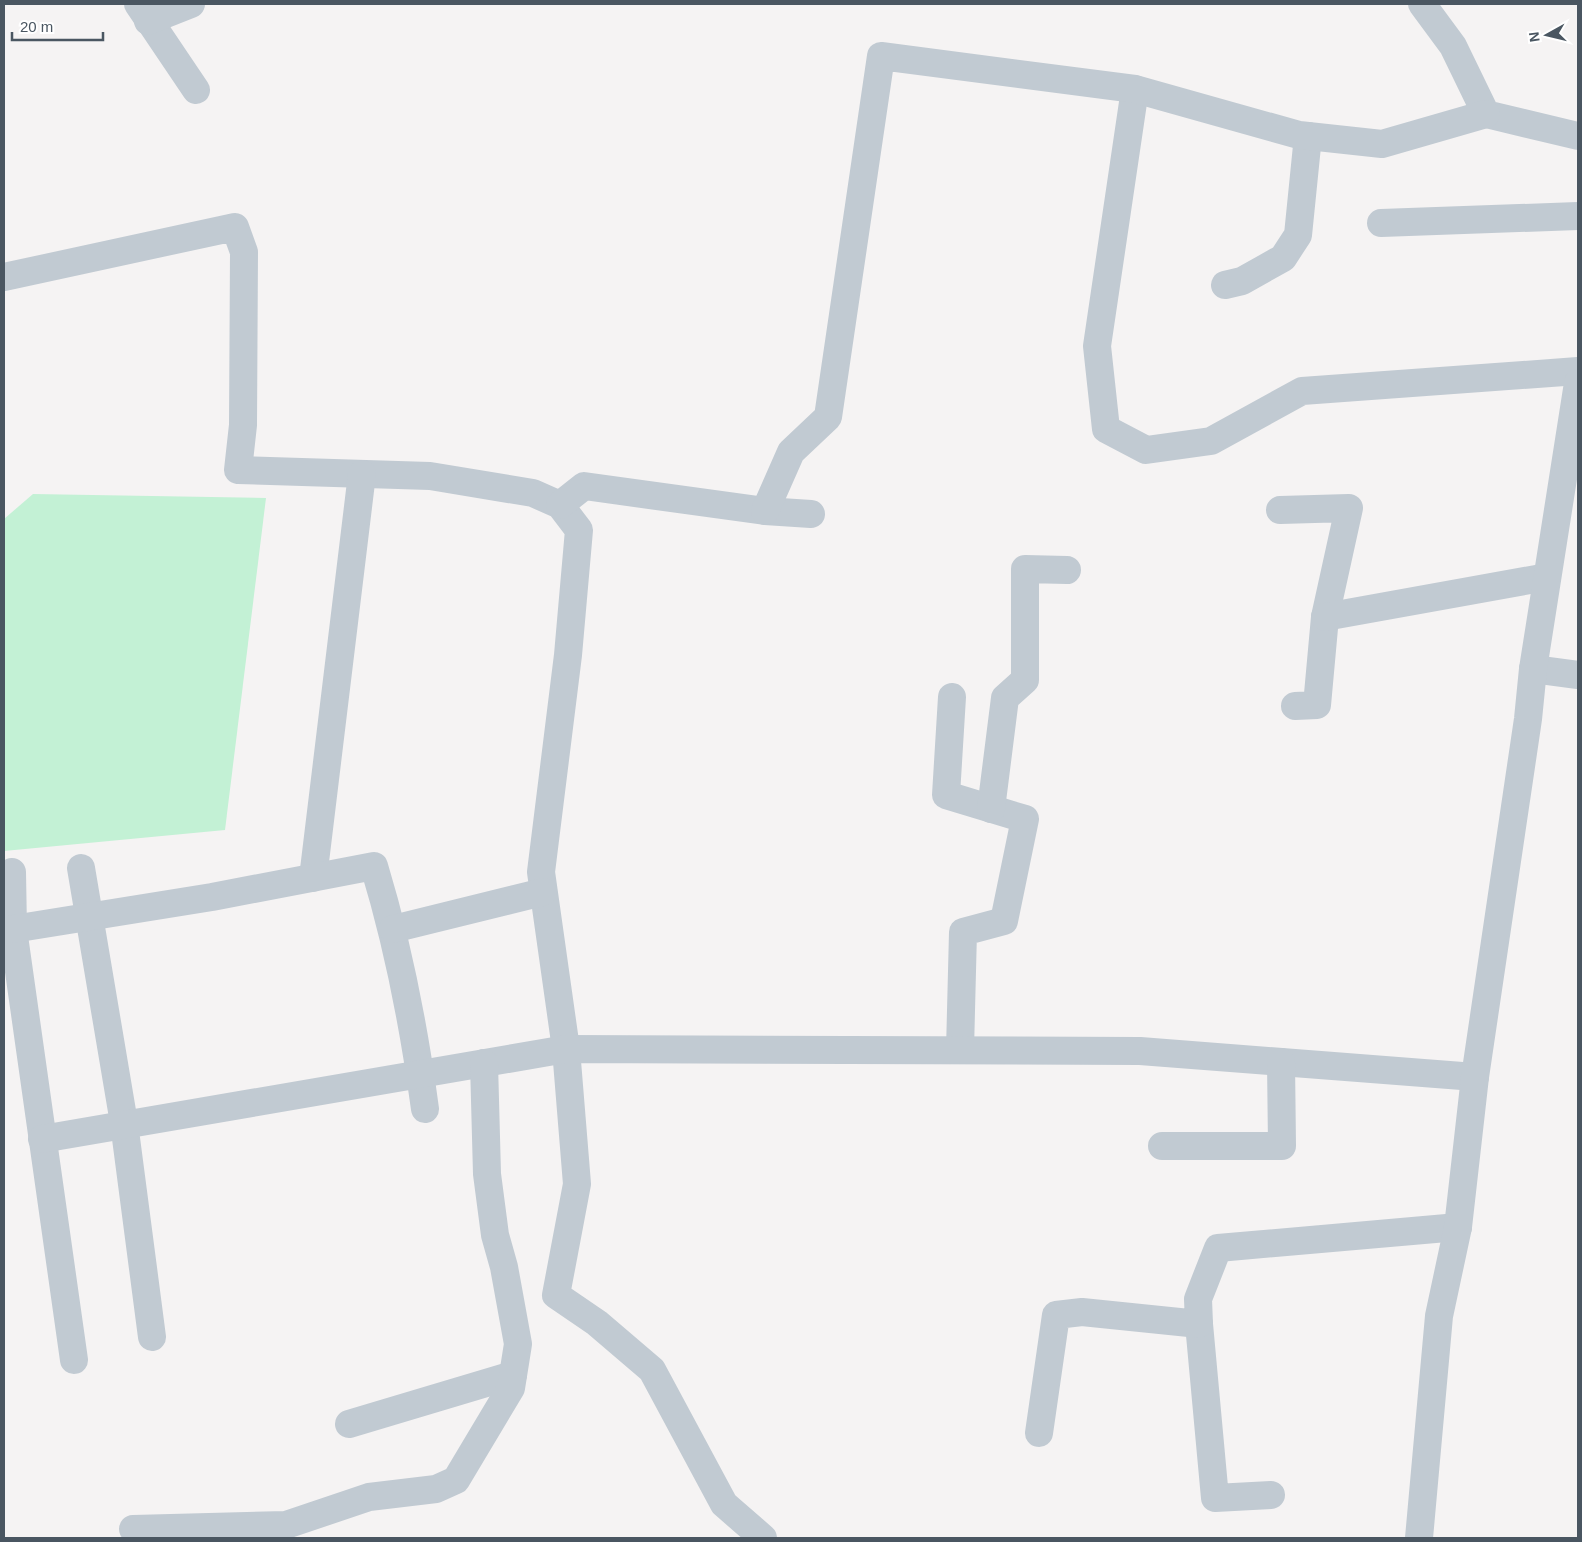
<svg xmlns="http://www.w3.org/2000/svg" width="1582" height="1542" font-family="Arial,sans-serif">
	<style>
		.green { fill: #c3f1d5 }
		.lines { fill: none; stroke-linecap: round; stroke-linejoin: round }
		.minor { stroke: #c1cad2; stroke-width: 28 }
	</style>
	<rect width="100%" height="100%" fill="#f5f3f3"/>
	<!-- green -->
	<polygon class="green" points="33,494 266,498 225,830 4,851 4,519"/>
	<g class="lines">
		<!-- minor -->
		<g class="minor">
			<polyline points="138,4 196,90"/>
			<polyline points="1422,4 1453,46 1486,114 1578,136"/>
			<polyline points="148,21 191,4"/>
			<polyline points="1135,89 1097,346 1106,429 1146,450 1211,441 1302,391 1578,371"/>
			<polyline points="1381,223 1578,216"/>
			<polyline points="4,277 235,227 244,252 243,425 238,470 430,476 533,493 560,505 579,530 568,655 541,872 566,1049 577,1184 556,1295 597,1323 652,1370 724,1504 763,1538"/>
			<polyline points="1225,285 1242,281 1283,258 1298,235 1308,136"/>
			<polyline points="560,505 584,486 765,511 811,514"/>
			<polyline points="1280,510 1349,508 1325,617 1317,705 1295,706"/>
			<polyline points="765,511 791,452 828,417 881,56 1135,89 1299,135 1382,144 1486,114"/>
			<polyline points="1325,617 1547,577"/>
			<polyline points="1533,669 1578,675"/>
			<polyline points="952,697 946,795 1025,819 1004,921 963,932 960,1050"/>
			<polyline points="991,809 1005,698 1025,680 1025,569 1067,570"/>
			<polyline points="81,868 124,1123 152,1337"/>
			<polyline points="12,872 13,929 74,1360"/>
			<polyline points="313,878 362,474"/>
			<path d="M13 929 212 897 374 866C398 945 414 1027 425 1109"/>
			<polyline points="393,929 543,892"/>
			<polyline points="42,1139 566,1049 1140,1051 1475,1077"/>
			<polyline points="1162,1146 1282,1146 1281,1062"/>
			<polyline points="1199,1324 1215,1498 1271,1495"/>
			<polyline points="349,1424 513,1375"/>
			<polyline points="1039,1433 1056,1315 1082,1312 1199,1324 1198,1299 1218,1248 1458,1227"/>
			<polyline points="133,1529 286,1525 369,1497 436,1489 456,1480 511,1388 518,1344 504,1267 495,1235 487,1174 484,1063"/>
			<polyline points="1419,1538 1439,1316 1458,1227 1475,1077 1528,719 1533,669 1578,383"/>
		</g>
	</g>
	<!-- border -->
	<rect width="1582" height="1542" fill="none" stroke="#4a5661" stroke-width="10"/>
	<!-- north arrow -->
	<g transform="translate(1547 35) rotate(262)" stroke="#ffffff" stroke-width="4" paint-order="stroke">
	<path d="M0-4L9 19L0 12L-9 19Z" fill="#4a5661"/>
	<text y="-8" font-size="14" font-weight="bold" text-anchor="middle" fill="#4a5661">N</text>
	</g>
	<!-- scale -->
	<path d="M12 32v8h91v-8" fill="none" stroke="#4a5661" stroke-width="2.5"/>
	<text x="20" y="32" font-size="15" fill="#4a5661" stroke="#ffffff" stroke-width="4" paint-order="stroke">20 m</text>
</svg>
